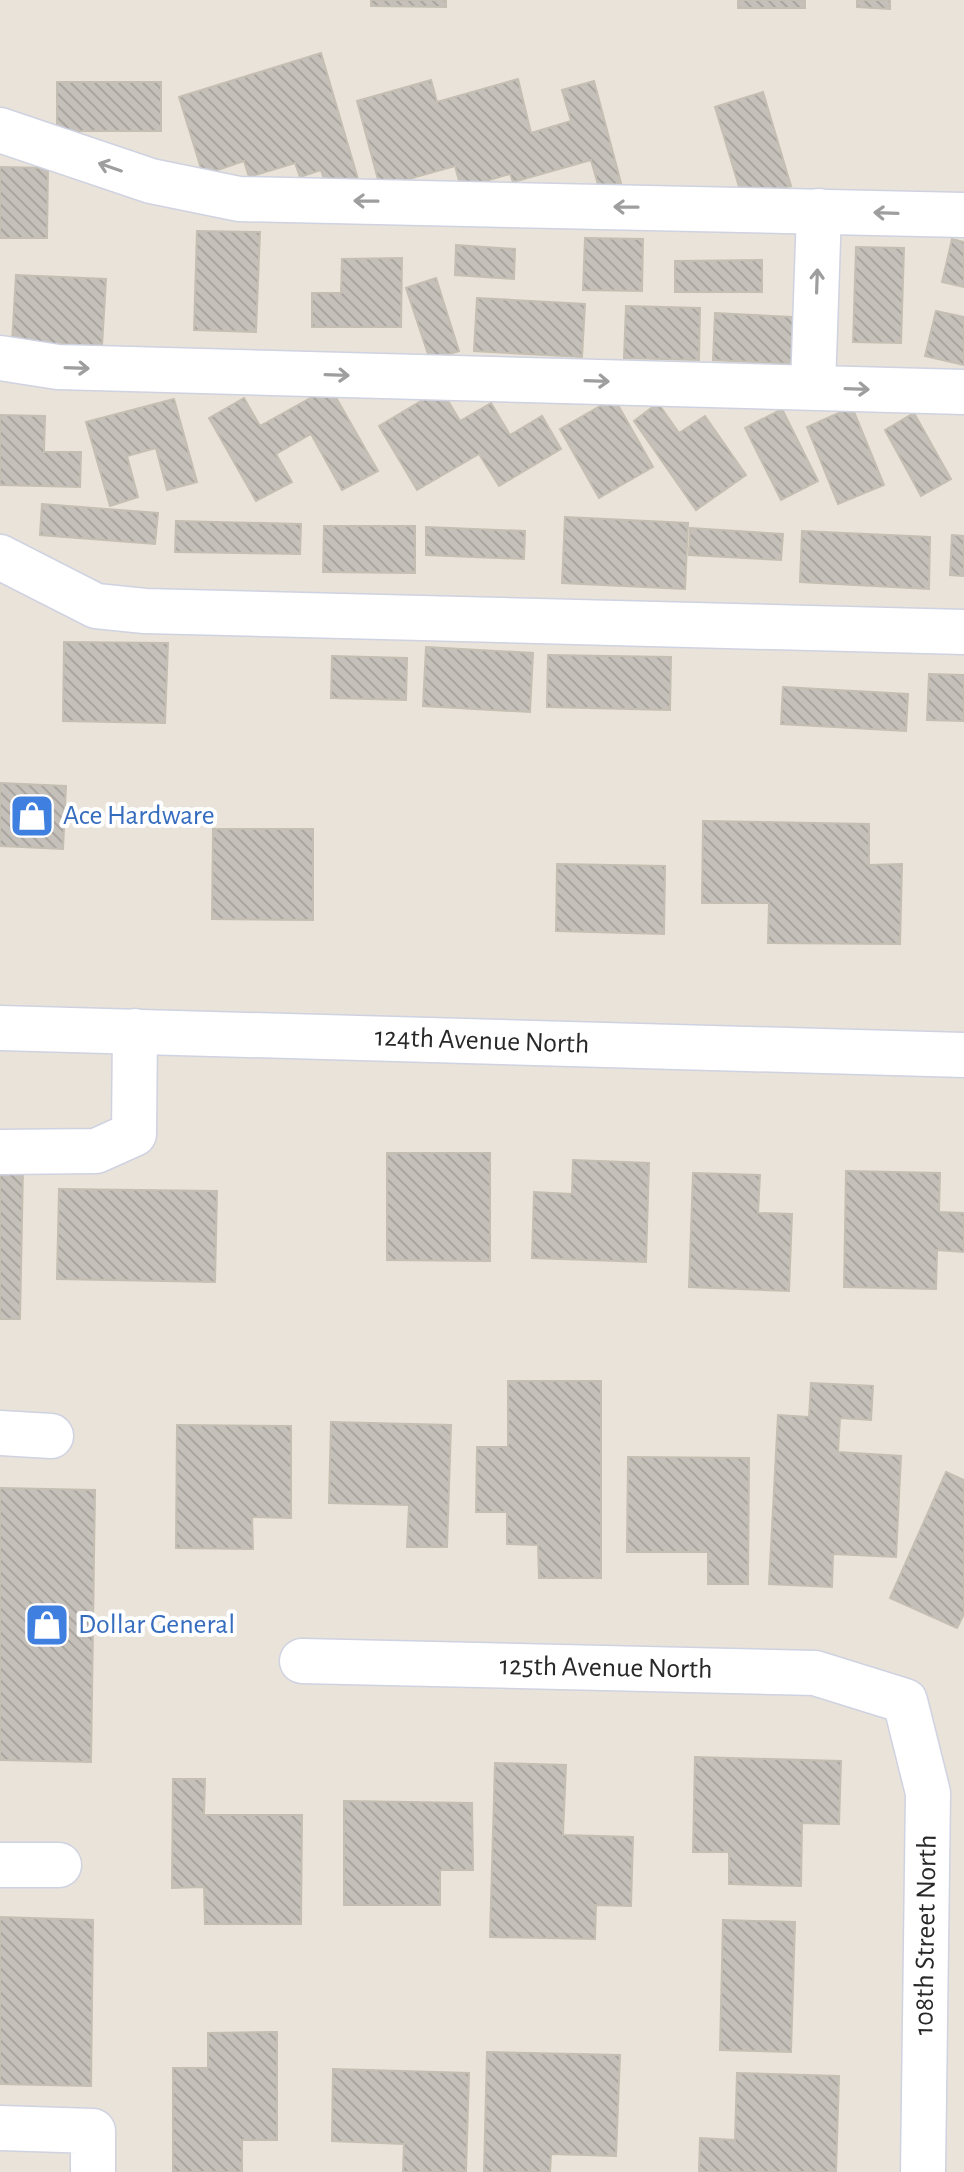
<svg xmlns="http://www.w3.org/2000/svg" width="964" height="2172" font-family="'Alegreya Sans',sans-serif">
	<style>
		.building { fill: url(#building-back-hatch); stroke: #c5bfb3; stroke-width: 2 }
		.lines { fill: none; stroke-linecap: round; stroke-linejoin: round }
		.minor-casing { stroke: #cfd2e1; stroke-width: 47 }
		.minor { stroke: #fff; stroke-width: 44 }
		.oneway { stroke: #9e9e9e }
		.labels { text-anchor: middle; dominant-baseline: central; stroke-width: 8; stroke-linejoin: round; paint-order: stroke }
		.shop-label { font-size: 28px; fill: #366cbe; stroke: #fff; text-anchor: start }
		.street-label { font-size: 28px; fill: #282828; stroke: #fff }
	</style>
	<defs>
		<pattern id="building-back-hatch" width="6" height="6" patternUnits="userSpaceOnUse" patternTransform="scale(2)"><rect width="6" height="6" fill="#c5c0b9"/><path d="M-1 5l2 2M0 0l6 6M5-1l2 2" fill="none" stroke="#a9a59f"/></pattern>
	</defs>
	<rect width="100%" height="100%" fill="#eae3d9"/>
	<!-- building -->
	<g class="building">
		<polygon points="371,0 446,0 446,7 371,6"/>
		<rect x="738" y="0" width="67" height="8"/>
		<polygon points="857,0 890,0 890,9 857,7"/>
		<polygon points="321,53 358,179 327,188 321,170 300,177 295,163 249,177 244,161 203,175 179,97"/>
		<polygon points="518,79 531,133 571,121 562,90 594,81 621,183 599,188 591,160 513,182 510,174 461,188 455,166 380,187 357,101 431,80 437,102"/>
		<rect x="57" y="82" width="104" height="49"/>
		<polygon points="763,92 791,186 743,200 715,107"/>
		<polygon points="0,167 48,168 47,238 0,238"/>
		<polygon points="197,231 260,232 256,332 194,330"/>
		<polygon points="585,238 643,239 642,291 583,290"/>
		<polygon points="952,239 964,242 964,287 942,282"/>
		<polygon points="456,245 515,249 514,279 455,275"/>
		<polygon points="856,247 904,248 901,343 853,342"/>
		<polygon points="402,258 401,327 312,327 312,293 341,293 342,259"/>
		<polygon points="762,260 762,292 675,292 675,261"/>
		<polygon points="16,275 106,279 102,346 12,342"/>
		<polygon points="436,278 459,351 430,360 406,288"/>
		<polygon points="477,298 585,304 582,357 474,351"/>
		<polygon points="626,306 700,308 699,360 624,358"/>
		<polygon points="936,311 964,317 964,365 925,356"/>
		<polygon points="715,313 793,317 791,364 713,360"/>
		<polygon points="330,387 378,471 342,490 311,434 276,454 292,482 256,501 209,418 244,398 260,426"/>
		<polygon points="441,389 460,421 491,403 510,435 542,416 561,449 499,486 479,454 417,490 379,426"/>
		<polygon points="614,398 653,467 599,498 560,429"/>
		<polygon points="174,399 197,482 167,490 156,448 127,456 138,497 110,506 86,422"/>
		<polygon points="658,403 679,433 705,416 746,475 696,510 634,421"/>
		<polygon points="852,407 884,485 838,504 807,427"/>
		<polygon points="782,409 818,481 781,500 745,428"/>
		<polygon points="914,413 951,479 921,496 885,430"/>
		<polygon points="0,415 45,416 44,452 81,452 80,487 0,485"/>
		<polygon points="42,504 158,513 155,544 40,535"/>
		<polygon points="565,517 688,523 685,589 562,583"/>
		<polygon points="176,521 301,524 300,554 175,552"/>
		<polygon points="324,526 415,526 415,573 323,572"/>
		<polygon points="426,527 525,531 524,559 426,555"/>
		<polygon points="690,528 783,534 781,560 689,555"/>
		<polygon points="802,531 930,537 929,589 800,582"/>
		<polygon points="952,535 964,536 964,576 950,575"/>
		<polygon points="64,642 168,643 165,723 63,721"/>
		<polygon points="426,647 533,653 530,712 423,706"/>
		<polygon points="548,655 671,657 670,710 547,707"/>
		<polygon points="332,656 407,658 406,700 331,698"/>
		<polygon points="929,674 964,675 964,721 927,720"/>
		<polygon points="783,687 908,694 906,731 781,724"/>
		<polygon points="0,783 66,786 63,849 0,846"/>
		<polygon points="703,821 869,824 869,865 902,864 900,944 768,943 769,903 702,903"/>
		<polygon points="213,829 313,829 313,920 212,919"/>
		<polygon points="557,864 665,866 664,934 556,931"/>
		<polygon points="387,1153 490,1153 490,1261 387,1260"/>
		<polygon points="573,1160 649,1163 646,1262 532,1258 534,1192 572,1194"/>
		<polygon points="0,1167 23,1168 20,1319 0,1319"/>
		<polygon points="846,1171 940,1173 939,1212 964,1213 964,1252 937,1250 936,1289 844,1287"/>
		<polygon points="693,1173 760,1175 758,1213 792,1214 789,1291 689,1287"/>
		<polygon points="59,1189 217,1191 215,1282 57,1279"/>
		<polygon points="508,1381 601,1381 601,1578 539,1578 538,1545 507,1544 507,1512 476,1512 477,1447 508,1447"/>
		<polygon points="811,1383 873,1386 871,1420 840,1418 838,1452 901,1456 896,1557 833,1554 832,1587 769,1584 778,1415 809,1417"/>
		<polygon points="331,1422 451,1425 447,1547 407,1547 409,1505 329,1503"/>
		<polygon points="177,1425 291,1426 291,1518 252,1517 253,1549 176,1548"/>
		<polygon points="628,1457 749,1458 748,1584 708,1584 708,1552 627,1552"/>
		<polygon points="946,1472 964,1480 964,1614 957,1628 890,1598"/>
		<polygon points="0,1488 95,1490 91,1762 0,1760"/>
		<polygon points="695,1757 841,1761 839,1824 802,1823 801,1886 729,1884 729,1852 693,1852"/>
		<polygon points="495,1763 566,1765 563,1835 633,1837 631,1906 596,1905 595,1939 490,1937"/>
		<polygon points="173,1779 205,1779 204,1815 302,1815 301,1924 205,1924 204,1887 172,1888"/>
		<polygon points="344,1801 472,1803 473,1870 440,1870 440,1905 344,1905"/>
		<polygon points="0,1917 93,1920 91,2086 0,2084"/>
		<polygon points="723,1920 795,1922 791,2052 720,2050"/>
		<polygon points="277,2032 277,2140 242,2140 242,2172 173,2172 173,2068 208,2068 208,2033"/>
		<polygon points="487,2052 620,2055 616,2156 551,2154 550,2172 484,2172"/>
		<polygon points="333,2069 469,2073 466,2172 403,2172 404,2144 332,2141"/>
		<polygon points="737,2073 839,2076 836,2172 699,2172 700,2138 735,2140"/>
	</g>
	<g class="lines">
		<!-- minor casing -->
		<g class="minor-casing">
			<g id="minor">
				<polyline points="0,130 151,181 239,199 964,215"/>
				<polyline points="0,358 58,367 964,392"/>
				<polyline points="813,387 819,211"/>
				<polyline points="0,557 96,606 145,611 964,632"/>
				<polyline points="0,1028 964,1055"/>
				<polyline points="0,1152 96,1151 134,1134 135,1031"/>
				<polyline points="0,1433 51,1436"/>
				<polyline points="302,1661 815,1673 905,1701 928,1793 923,2172"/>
				<polyline points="0,1865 59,1865"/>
				<polyline points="0,2128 93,2131 93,2172"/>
			</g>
		</g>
		<!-- minor -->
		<use href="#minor" class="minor"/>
	</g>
	<!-- one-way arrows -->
	<defs><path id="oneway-shaft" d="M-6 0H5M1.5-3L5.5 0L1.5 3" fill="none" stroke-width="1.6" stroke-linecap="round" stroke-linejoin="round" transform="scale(2)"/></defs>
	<g class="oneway">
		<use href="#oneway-shaft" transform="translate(110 167) rotate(-161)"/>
		<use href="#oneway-shaft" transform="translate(366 201) rotate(-179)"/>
		<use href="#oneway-shaft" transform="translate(626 207) rotate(-179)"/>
		<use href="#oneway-shaft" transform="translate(886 213) rotate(-178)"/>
		<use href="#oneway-shaft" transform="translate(817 281) rotate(-88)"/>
		<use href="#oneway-shaft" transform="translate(77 368) rotate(2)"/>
		<use href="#oneway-shaft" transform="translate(337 375) rotate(2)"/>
		<use href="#oneway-shaft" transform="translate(597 381) rotate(2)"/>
		<use href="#oneway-shaft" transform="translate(857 389) rotate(2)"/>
	</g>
	<!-- icons -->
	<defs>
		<g id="shop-square" transform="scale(2.3)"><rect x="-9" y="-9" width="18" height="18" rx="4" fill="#3f7fe0" stroke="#fff"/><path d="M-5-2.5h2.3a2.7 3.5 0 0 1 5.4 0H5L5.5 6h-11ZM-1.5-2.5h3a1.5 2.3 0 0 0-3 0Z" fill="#fff"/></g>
	</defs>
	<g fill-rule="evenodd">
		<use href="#shop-square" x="32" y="816"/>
		<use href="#shop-square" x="47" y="1625"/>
	</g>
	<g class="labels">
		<!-- shop labels -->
		<g class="shop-label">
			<text x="63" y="816">Ace Hardware</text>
			<text x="78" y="1625">Dollar General</text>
		</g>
		<!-- street labels -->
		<g class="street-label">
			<text transform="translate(482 1041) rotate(2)">124th Avenue North</text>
			<text transform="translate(606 1668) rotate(1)">125th Avenue North</text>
			<text transform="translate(926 1935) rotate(-89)">108th Street North</text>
		</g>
	</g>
</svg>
